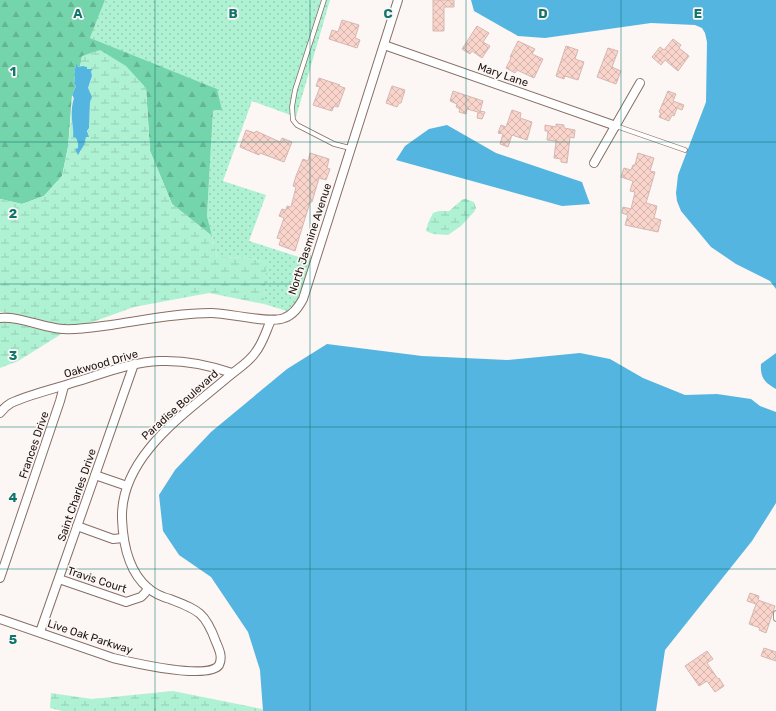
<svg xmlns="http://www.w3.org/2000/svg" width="776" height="711" font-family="Rubik,sans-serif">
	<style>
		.grass { fill: url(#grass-dots) }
		.forest { fill: url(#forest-firs) }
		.wetland { fill: url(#wetland-marsh) }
		.water { fill: #54b5e1 }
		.building { fill: url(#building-cross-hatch); stroke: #d5b8b2 }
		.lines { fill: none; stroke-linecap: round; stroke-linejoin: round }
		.service-casing { stroke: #876f64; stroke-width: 5.5 }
		.minor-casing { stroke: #876f64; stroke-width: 10 }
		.service { stroke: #fff; stroke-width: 4 }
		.minor { stroke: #fff; stroke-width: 8 }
		.grid { fill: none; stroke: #0f766e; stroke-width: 1; stroke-opacity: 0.55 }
		.labels { text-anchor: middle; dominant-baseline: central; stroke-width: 3.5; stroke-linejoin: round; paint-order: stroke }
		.street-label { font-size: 11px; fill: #1e1511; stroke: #fcf6f4 }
		.grid-label { font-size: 13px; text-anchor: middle; font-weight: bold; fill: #0f766e; stroke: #fcf6f4; stroke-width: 3.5; stroke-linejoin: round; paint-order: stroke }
	</style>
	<defs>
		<pattern id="grass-dots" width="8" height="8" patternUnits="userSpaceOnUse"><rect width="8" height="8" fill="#aff2d3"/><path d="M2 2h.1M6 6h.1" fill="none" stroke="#96cfb4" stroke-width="1.8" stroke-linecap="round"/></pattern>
		<pattern id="forest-firs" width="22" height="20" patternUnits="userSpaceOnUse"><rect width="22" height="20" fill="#74d5ac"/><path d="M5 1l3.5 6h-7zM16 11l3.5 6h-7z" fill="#64b693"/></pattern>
		<pattern id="wetland-marsh" width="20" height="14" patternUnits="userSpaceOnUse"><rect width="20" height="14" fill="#aff2d3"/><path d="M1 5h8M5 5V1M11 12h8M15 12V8" fill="none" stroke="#96cfb4"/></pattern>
		<pattern id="building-cross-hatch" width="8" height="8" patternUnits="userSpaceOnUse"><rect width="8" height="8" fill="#f9d4cb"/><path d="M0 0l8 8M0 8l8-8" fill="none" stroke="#d5b5ad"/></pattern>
	</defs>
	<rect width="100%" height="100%" fill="#fcf6f4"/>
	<!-- grass -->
	<polygon class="grass" points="105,0 330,0 296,117 252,101 223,181 266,195 249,241 311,261 298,300 287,311 264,304 266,262 248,258 217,257 207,216 213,110 222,110 90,38"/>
	<!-- forest -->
	<polygon class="forest" points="0,0 105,0 90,38 217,89 222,110 213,110 207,216 212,236 172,204 150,151 146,88 82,56 80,67 76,65 74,75 75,77 74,84 76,86 72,95 68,147 62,176 44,196 22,204 0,199"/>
	<!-- wetland -->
	<g class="wetland">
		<path d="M100 50 126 66 146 88 150 151 172 204 212 236 217 257 248 258 267 262 264 304 209 293 134 307 87 324 69 325 47 323 8 313 0 312V199L22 204 44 196 62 176 68 147 73 96 74 98C72 105 71 111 72 118 72 125 74 130 73 137L76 138 78 143V148L75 149 80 153 89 128 90 102 91 99 88 88 92 76 91 71 80 67 82 56Z"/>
		<polygon points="463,199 466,199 474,202 476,208 474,212 461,226 448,235 433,234 426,231 428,223 433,213 439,211 449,211"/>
		<polygon points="7,321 45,331 63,333 18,361 0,368 0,322"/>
		<polygon points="173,691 262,709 263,711 62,711 50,708 51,693 92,699"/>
	</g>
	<!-- water -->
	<g class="water">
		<polygon points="471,0 776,0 776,289 770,281 736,264 711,247 681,211 677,201 676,193 678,175 706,102 707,42 705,33 702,28 695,25 651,23 545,38 518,36 474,11"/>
		<path d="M76 64 79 67 82 66 87 67V69H93L91 71 92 76 88 88 92 97 90 102 89 128 87 131 89 137H86L84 145 78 155 75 149 78 148V143L76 138 73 137C74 130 72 125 72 118 71 111 72 105 74 98L72 95 76 86 74 84 75 77 74 75Z"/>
		<polygon points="447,125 496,153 582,182 590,204 562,206 396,160 405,146 429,129"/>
		<polygon points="327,344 422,356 507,360 580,353 610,359 643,378 685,395 717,394 751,399 760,406 776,412 776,503 752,541 665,650 656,711 263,711 260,670 248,632 211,577 179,555 163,531 159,495 175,470 211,432 287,369"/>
		<path d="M776 353V389C764 382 760 377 761 364Z"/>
	</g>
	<!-- building -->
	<g class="building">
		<polygon points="433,0 454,0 454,7 444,7 444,31 433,31"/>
		<polygon points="342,20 359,25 355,38 360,40 357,48 329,39 332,30 338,32"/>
		<polygon points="477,26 489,33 483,42 490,46 482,58 472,51 470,54 462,49"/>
		<polygon points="673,39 681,45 679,48 689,56 678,71 665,60 661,65 652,57 660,47 664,50"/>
		<polygon points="518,41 535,49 532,54 543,59 534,78 517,70 515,73 506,68 511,58 510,57"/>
		<polygon points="566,46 578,50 575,59 584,62 578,80 565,76 564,79 556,76"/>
		<polygon points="608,48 618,51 612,67 621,71 616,84 597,77"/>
		<polygon points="319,78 340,85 339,86 345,88 338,107 334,106 332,111 313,105 320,87 316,86"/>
		<polygon points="392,86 405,90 401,103 399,103 397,107 386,103"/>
		<polygon points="453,91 483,101 480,111 485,112 482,119 477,118 478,112 467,109 466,114 459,112 460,109 456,107 457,104 450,101"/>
		<polygon points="668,91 676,94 673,101 684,105 682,110 677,108 674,116 672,115 669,121 659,117 661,113 659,112"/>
		<polygon points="512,110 521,113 520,118 532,122 527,140 512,135 508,147 500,144 503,134 498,133 501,125 506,127"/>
		<polygon points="556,124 564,125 564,128 575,130 574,138 570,137 567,163 561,162 561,159 554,158 556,141 547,140 548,131 545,131 545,125 556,127"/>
		<polygon points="246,130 255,133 256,131 280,142 282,138 292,142 284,162 260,153 259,155 240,147"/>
		<polygon points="310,153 329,159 327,168 330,169 326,180 319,178 312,202 310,202 295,251 279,245 281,239 277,238 284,218 279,216 282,209 286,210 287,206 291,207 296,187 293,186 296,176 303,159 308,161"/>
		<polygon points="638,153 654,158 650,171 655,172 646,203 657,206 654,218 661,220 658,232 625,225 628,215 622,213 623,207 631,209 635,192 630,191 633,181 621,177 624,168 631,170 633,165 635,165"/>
		<polygon points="750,593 759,596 758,600 775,606 766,633 759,630 760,628 749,624 756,604 747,601"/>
		<polygon points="764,648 776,652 776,661 761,656"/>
		<polygon points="707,651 713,659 707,663 718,679 719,678 724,686 715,692 707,681 699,686 685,666"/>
	</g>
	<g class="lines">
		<!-- service casing -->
		<g class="service-casing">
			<g id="service">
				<polyline points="324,0 295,90 292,107 293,120 297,125 334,144 350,148"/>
				<polyline points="616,126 685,150"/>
				<polyline points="776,613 776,619"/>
			</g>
		</g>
		<!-- minor casing -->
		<g class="minor-casing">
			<g id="minor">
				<polyline points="384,45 616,126"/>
				<polyline points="594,163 640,83"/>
				<path d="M0 318C21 316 42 328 63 329 79 330 95 327 111 325 144 320 178 313 211 313 229 313 270 324 284 318 293 315 298 308 303 299L398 0"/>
				<path d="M0 413C3 409 6 406 11 403 31 394 54 389 75 382 102 374 131 362 160 361 185 360 209 365 232 373"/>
				<polyline points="95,475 127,486"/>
				<polyline points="77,526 113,539 123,538"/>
				<polyline points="0,578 60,401 64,386"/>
				<polyline points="59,579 126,602 141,597 145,593 148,588"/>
				<path d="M0 619 113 658C130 662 209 681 219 665 223 657 219 649 216 642 205 612 198 610 170 599 162 597 154 593 148 588 129 572 123 543 122 519 120 456 186 413 228 377 237 369 248 363 255 353 263 343 266 331 271 320"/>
				<polyline points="40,632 134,364"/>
			</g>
		</g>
		<!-- service -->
		<use href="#service" class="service"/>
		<!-- minor -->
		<use href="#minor" class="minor"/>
	</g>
	<!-- grid -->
	<path class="grid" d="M155 0V711M310 0V711M466 0V711M621 0V711M0 142H776M0 284H776M0 427H776M0 569H776"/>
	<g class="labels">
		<!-- street labels -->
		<g class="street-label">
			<text transform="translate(503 75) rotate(19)">Mary Lane</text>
			<text transform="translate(310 239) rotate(-72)">North Jasmine Avenue</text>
			<text transform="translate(101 364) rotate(-16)">Oakwood Drive</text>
			<text transform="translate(180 405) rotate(-42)">Paradise Boulevard</text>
			<text transform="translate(34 445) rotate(-71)">Frances Drive</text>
			<text transform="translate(77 495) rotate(-71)">Saint Charles Drive</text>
			<text transform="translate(97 580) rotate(18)">Travis Court</text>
			<text transform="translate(90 637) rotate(18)">Live Oak Parkway</text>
		</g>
	</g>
	<g class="grid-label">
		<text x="78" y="18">A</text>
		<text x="233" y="18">B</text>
		<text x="388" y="18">C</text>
		<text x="543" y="18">D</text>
		<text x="698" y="18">E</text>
		<text x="13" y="76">1</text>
		<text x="13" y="218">2</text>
		<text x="13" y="360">3</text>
		<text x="13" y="502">4</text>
		<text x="13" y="644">5</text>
	</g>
</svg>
